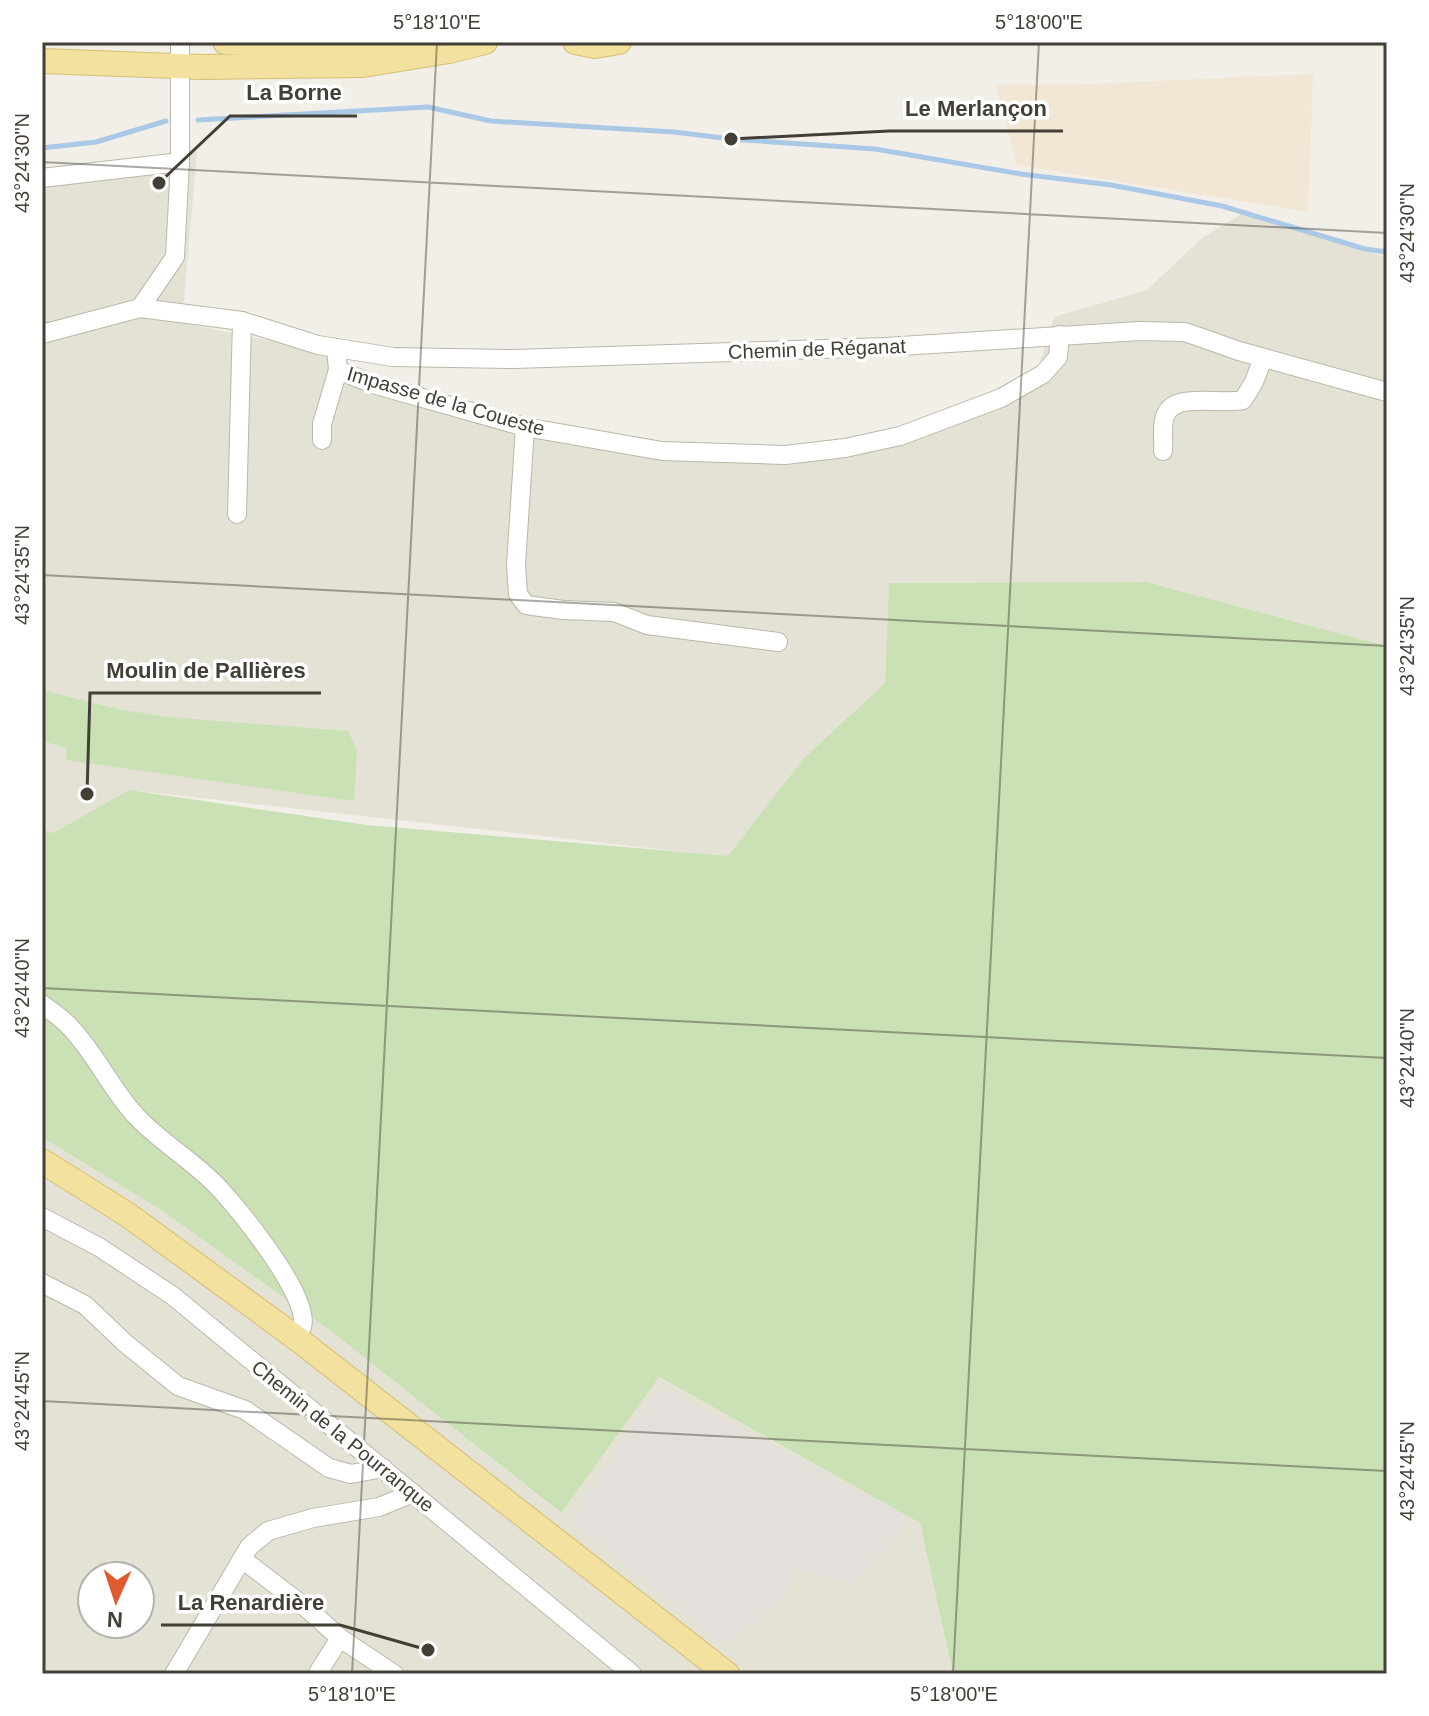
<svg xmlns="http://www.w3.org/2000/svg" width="1429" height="1716" font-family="Arial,sans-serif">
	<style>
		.residential { fill: #e4e1d5; fill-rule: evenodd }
		.commercial { fill: #f1e7d4 }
		.industrial { fill: #e3e0db }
		.green { fill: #c9e1b4 }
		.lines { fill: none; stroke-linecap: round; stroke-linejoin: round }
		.stream { stroke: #aac9e7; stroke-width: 5 }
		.minor-casing { stroke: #bbb7aa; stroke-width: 20 }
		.major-casing { stroke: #d5bf71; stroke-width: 26 }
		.minor { stroke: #fff; stroke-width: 18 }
		.major { stroke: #f2e19f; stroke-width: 24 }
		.ticks { fill: none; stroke: #433f36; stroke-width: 2; stroke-opacity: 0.45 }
		.labels { text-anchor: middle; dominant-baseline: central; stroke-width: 7; stroke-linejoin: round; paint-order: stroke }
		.street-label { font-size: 20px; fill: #433f36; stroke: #fff }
		.leader { fill: none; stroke: #433f36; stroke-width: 3 }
		.callout-dot { fill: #433f36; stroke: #fff; stroke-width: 3 }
		.callout-label { font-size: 22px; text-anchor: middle; font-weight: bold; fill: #433f36; stroke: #fff; stroke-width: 7; stroke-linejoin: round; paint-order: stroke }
		.neatline { fill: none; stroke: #433f36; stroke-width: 3 }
		.ticks-label { font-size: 20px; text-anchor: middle; fill: #433f36 }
	</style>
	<rect width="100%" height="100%" fill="#f1efe7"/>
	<!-- residential -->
	<g class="residential">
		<polygon points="197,151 182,323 323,351 351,368 529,422 649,445 764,449 805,446 895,428 998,391 1038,369 1054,317 1147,290 1202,238 1245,212 1387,258 1387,646 1146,582 889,583 885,683 804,758 729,857 129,790 53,833 42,829 42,170"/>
		<path d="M42 1137 164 1212 332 1332 560 1513 658 1377 920 1523 953 1674H42ZM92 1576H140V1624H92Z"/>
	</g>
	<!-- commercial -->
	<polygon class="commercial" points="1313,74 1308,212 1017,165 996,85 1071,85"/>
	<!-- industrial -->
	<polygon class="industrial" points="659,1387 901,1512 903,1528 851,1585 795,1567 783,1599 725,1645 571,1521"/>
	<!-- green -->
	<g class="green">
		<polygon points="1146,582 1387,646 1387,1674 953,1674 920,1523 659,1377 561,1513 332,1332 164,1212 42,1137 42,829 53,833 129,790 367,825 728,856 804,758 885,683 889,583"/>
		<polygon points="42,690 122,710 167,717 348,731 357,750 354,801 66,760 67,748 42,741"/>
	</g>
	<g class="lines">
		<!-- stream -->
		<g class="stream">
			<polyline points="198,120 428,107 491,121 674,132 731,139 875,149 1021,174 1111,185 1222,206 1365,249 1387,252"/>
			<polyline points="42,148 96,142 166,121"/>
		</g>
		<!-- minor casing -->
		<g class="minor-casing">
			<g id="minor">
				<polyline points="42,178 180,162"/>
				<polyline points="140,308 242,321 318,345 393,357 514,359 885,347 1139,331 1185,332 1239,351 1387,392"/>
				<polyline points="42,334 140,308 175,257 180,162 180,42"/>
				<polyline points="336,348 338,370 373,384 525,427 662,451 785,455 845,448 900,436 1001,398 1043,374 1058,357 1060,335"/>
				<polyline points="525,427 516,565 518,594 526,605 563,610 614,612 647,625 778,642"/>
				<polyline points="322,440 322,424 338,370"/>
				<path d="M1163 451C1164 441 1161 423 1166 414 1176 392 1223 405 1243 400L1254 382 1263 358"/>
				<polyline points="237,514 242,321"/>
				<path d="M42 1004C51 1011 62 1018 70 1027 96 1054 111 1089 136 1116 161 1143 194 1161 219 1188 239 1210 312 1298 302 1327 302 1328 296 1336 295 1337"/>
				<polyline points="42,1217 99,1247 173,1296 632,1674"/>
				<polyline points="42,1283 85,1305 125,1343 178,1386 245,1410 329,1468 351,1474 383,1468"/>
				<polyline points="242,1559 310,1611 340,1638 319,1671 322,1674"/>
				<polyline points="340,1638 394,1674"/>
				<polyline points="174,1674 249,1547 268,1531 313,1518 379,1507 413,1493"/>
			</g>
		</g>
		<!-- major casing -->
		<g class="major-casing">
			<g id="major">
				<polyline points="225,42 308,46 407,45"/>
				<polyline points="575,42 595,46 619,42"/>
				<polyline points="42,61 201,67 363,65 449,51 485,42"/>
				<polyline points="42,1161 128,1215 295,1337 727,1674"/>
			</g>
		</g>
		<!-- minor -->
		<use href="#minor" class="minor"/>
		<!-- major -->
		<use href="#major" class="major"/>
	</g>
	<!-- ticks -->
	<path class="ticks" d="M42 162 1387 233M42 575 1387 646M42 988 1387 1058M42 1401 1387 1471M352 1674 437 42M953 1674 1039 42"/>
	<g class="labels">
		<!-- street labels -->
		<g class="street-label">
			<text transform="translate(817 349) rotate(-2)">Chemin de Réganat</text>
			<text transform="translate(446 401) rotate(16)">Impasse de la Coueste</text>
			<text transform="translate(343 1436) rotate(39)">Chemin de la Pourranque</text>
		</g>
	</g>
	<!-- callouts -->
	<path class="leader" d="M159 183L230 116H357M731 139L889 131H1063M87 794L90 693H321M428 1650L340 1625H161"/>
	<g class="callout-dot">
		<circle cx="159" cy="183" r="8"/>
		<circle cx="731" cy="139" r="8"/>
		<circle cx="87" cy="794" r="8"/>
		<circle cx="428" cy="1650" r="8"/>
	</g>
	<g class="callout-label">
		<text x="294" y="100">La Borne</text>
		<text x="976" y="116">Le Merlançon</text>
		<text x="206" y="678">Moulin de Pallières</text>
		<text x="251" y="1610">La Renardière</text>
	</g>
	<!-- border -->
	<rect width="1429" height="1716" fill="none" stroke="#ffffff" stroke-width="88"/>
	<!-- north arrow -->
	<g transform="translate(116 1600) rotate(183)"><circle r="38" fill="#ffffff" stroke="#b4b2af" stroke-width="2"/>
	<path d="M0-6L14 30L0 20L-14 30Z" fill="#e0592f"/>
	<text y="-12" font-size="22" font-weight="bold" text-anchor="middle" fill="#433f36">N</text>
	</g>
	<rect x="44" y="44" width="1341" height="1628" class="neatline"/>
	<g class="ticks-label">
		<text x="437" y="29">5°18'10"E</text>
		<text x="1039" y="29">5°18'00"E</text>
		<text transform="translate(22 163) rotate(-90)" y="7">43°24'30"N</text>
		<text transform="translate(1407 233) rotate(-90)" y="7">43°24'30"N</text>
		<text transform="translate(22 575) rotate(-90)" y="7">43°24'35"N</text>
		<text transform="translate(1407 646) rotate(-90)" y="7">43°24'35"N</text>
		<text transform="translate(22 988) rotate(-90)" y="7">43°24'40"N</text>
		<text transform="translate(1407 1058) rotate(-90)" y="7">43°24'40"N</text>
		<text transform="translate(22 1401) rotate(-90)" y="7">43°24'45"N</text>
		<text transform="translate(1407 1471) rotate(-90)" y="7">43°24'45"N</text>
		<text x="352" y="1701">5°18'10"E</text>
		<text x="954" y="1701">5°18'00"E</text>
	</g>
</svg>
